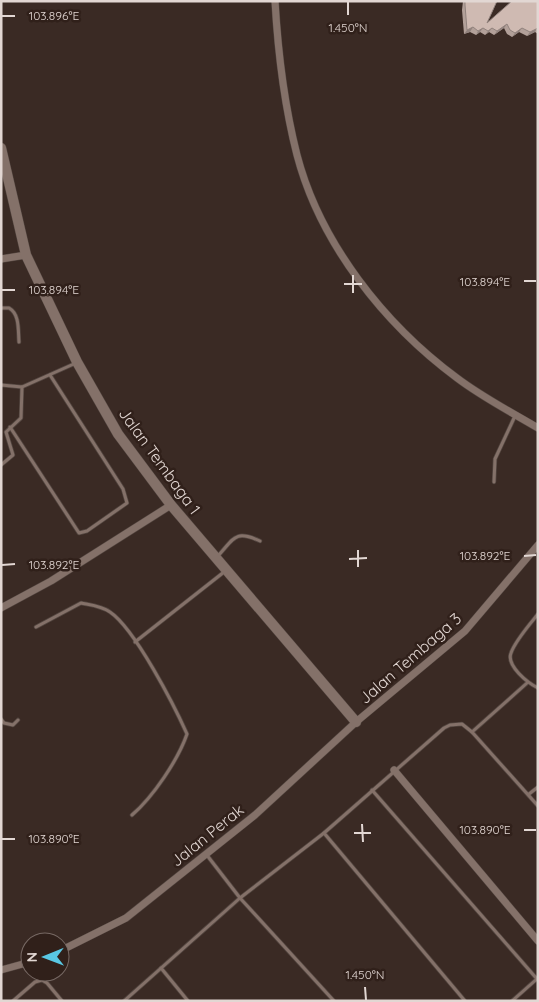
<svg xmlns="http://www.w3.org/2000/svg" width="539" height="1002" font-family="Quicksand,sans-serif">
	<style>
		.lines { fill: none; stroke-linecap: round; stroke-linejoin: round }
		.lane-casing { stroke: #534640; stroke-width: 4.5 }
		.street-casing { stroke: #534640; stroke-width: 8 }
		.secondary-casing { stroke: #534640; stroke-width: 11 }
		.lane { stroke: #847169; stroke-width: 3 }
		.street { stroke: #847169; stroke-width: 7 }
		.secondary { stroke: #847169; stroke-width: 10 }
		.wall { fill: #b2a099 }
		.shaded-wall { fill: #91827d }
		.building { fill: #cfbab2; stroke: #91827d }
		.ticks { fill: none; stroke: #e2d7d3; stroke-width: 2 }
		.labels { text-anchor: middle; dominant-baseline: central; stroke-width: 5; stroke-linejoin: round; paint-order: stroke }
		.street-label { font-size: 16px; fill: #e2d7d3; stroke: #30201a }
		.ticks-label { font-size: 12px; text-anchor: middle; fill: #e2d7d3; stroke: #30201a; stroke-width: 5; stroke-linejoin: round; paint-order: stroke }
	</style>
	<rect width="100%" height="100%" fill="#3a2a24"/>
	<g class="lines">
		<!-- lane casing -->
		<g class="lane-casing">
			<g id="lane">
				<path d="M1 308H9C20 314 18 331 19 342"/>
				<polyline points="1,385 22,387 76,363"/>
				<polyline points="10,427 79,533 87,531 127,503 123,489 50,375"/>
				<polyline points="1,465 13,455 6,432 21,418 22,387"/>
				<polyline points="494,482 495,459 515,416"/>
				<path d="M217 557C234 539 234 529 260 541"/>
				<path d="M538 614C530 624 515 641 511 653 506 666 528 683 538 688"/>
				<path d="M36 627 81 603C91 605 102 606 110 612 135 629 174 705 187 734 178 760 153 797 132 815"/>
				<polyline points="135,642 224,572"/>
				<polyline points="1,719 4,723 13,725 18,720"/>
				<polyline points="472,732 527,683"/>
				<polyline points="372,790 537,979"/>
				<polyline points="529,794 538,787"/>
				<polyline points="324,833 465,1001"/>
				<polyline points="206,854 240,898 334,1001"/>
				<polyline points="161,968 188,1001"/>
				<polyline points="13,1001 35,982 42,980 47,983 62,1001"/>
				<polyline points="124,1001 240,898 324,833 444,728 450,725 462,724 472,732 538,806"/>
				<polyline points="512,1001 538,978"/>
			</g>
		</g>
		<!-- street casing -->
		<g class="street-casing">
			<g id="street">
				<path d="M275 1C278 53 284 104 297 155 320 243 384 324 457 378 482 397 511 412 538 428"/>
				<polyline points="1,259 26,255"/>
				<polyline points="1,608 51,581 171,505"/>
				<polyline points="394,770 538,941"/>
				<polyline points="60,951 126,918 255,815 356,722 465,631 538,545"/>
				<polyline points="1,970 30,962"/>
			</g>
		</g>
		<!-- secondary casing -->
		<g class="secondary-casing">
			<polyline id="secondary" points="1,148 26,255 77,362 118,434 171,505 356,722"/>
		</g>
		<!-- lane -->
		<use href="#lane" class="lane"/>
		<!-- street -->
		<use href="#street" class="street"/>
		<!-- secondary -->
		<use href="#secondary" class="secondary"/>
	</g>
	<!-- wall -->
	<polygon class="wall" points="463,1 497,1 487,23 538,1 538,34 535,32 527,36 519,32 512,37 507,34 504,28 494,35 489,32 485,35 480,32 476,35 470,32 464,34 462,10"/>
	<!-- shaded-wall -->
	<g class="shaded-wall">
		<polygon points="507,24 504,28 494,35 497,31"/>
		<polygon points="473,27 470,32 464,34 467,30"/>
		<polygon points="483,28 480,32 476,35 478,31"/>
		<polygon points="492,28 489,32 485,35 488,31"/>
		<polygon points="522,28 519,32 512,37 515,33"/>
		<polygon points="537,28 535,32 527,36 530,32"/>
	</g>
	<!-- building -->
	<polygon class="building" points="465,1 497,1 487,23 512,1 538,1 538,28 530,32 522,28 515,33 510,30 507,24 497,31 492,28 488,31 483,28 478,31 473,27 467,30 465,5"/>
	<!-- ticks -->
	<path class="ticks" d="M348 2V15M2 16H15M353 275V293M524 281H536M344 284H362M2 290H15M358 550V567M524 556 536 555M349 559 367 558M2 565 15 564M362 824 363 842M524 830H536M354 833H371M2 839H15M365 987 366 1000"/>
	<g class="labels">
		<!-- street labels -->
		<g class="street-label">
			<text transform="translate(160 461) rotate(54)">Jalan Tembaga 1</text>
			<text transform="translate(410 658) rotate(-41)">Jalan Tembaga 3</text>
			<text transform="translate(207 835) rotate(-39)">Jalan Perak</text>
		</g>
	</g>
	<g class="ticks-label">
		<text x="54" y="20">103.896°E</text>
		<text x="348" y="32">1.450°N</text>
		<text x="485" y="286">103.894°E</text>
		<text x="54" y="294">103.894°E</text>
		<text x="485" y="560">103.892°E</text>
		<text x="54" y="569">103.892°E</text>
		<text x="485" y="834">103.890°E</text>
		<text x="54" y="843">103.890°E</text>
		<text x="365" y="979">1.450°N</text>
	</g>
	<!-- border -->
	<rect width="539" height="1002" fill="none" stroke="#e2d7d3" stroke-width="5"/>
	<!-- north arrow -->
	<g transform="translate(45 957) rotate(269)"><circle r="24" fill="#30201a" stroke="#776964"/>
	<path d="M0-4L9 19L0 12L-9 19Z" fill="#59c8e4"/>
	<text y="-8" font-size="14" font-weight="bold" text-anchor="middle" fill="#e2d7d3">N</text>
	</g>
</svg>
